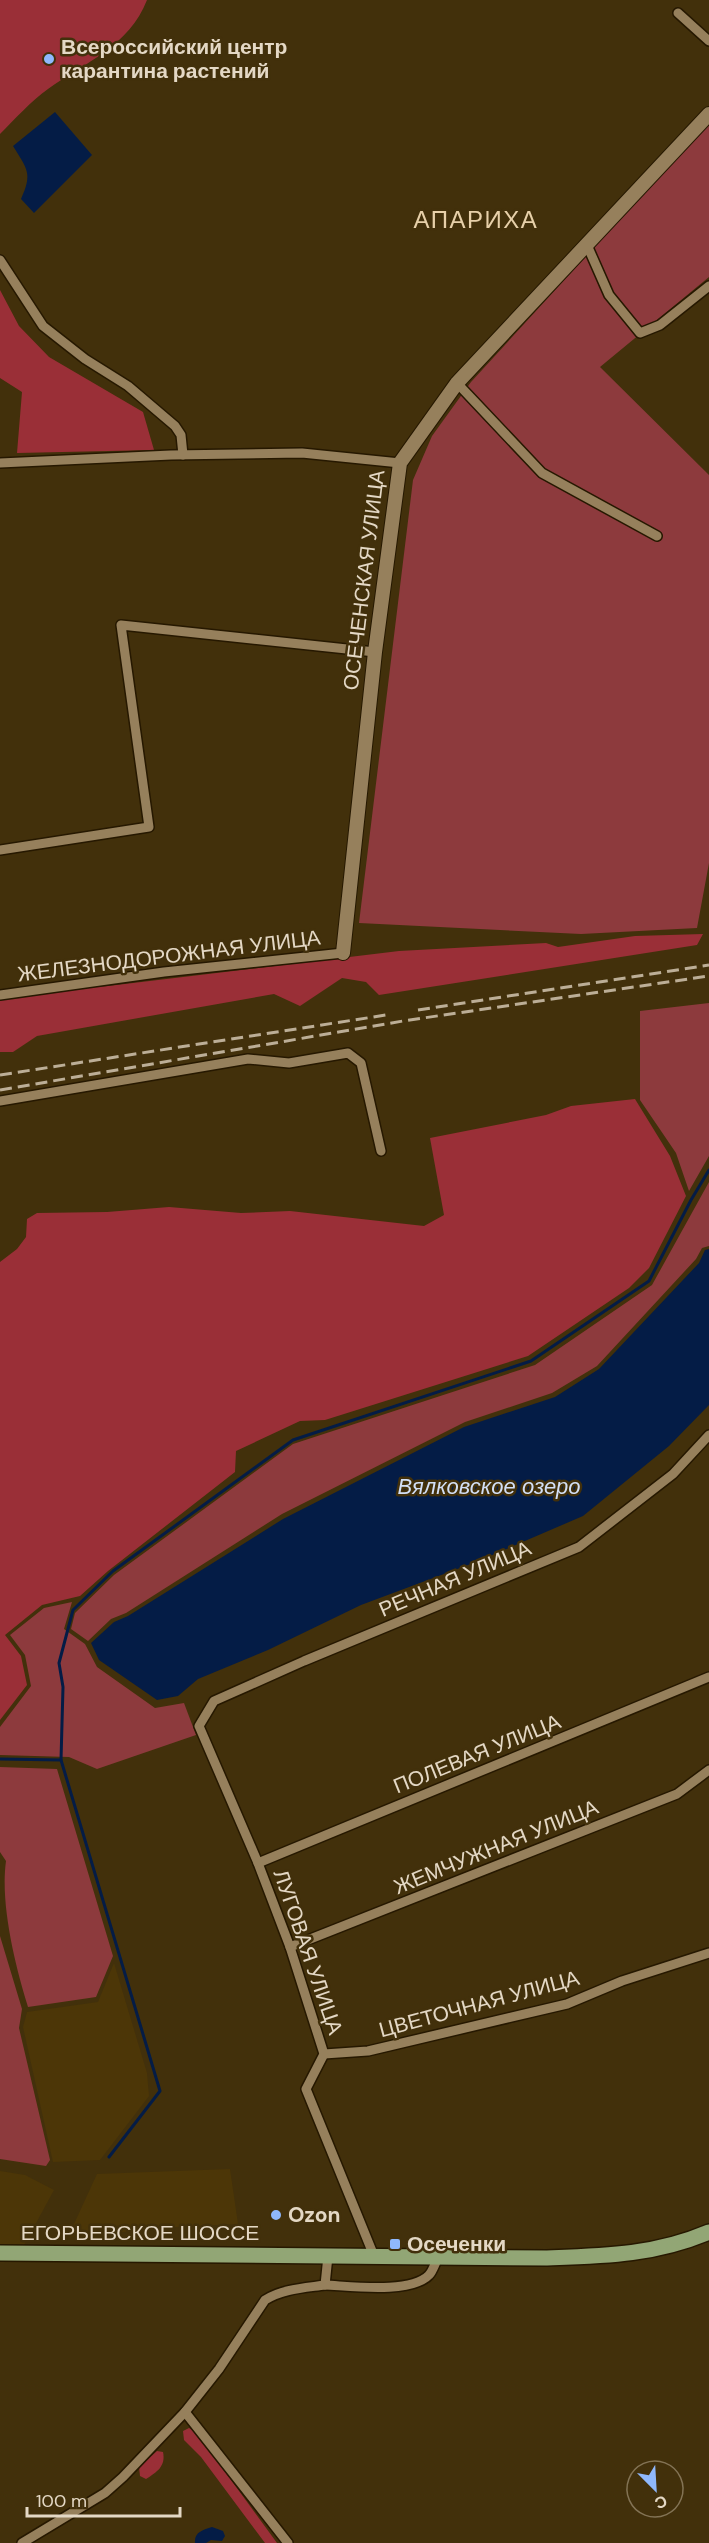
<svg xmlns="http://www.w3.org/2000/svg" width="709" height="2543" font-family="'DM Sans',sans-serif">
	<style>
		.built { fill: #4c3607 }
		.green { fill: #8d3a3d }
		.forest { fill: #9a2f37 }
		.water { fill: #041c46 }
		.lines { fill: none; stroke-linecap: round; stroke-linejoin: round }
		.stream { stroke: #041c46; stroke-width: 3 }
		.street-casing { stroke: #261800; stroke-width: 12 }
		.secondary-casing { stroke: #261800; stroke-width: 16 }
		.primary-casing { stroke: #261800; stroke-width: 18 }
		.street { stroke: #96805c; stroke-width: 9 }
		.secondary { stroke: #96805c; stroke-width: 14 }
		.primary { stroke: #92a675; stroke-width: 15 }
		.rail { stroke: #bcae97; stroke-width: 3; stroke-dasharray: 12 6; stroke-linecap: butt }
		.poi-dot { fill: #8fb8fd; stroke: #42300b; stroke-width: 2 }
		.labels { text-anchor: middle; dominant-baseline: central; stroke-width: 5; stroke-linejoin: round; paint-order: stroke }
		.poi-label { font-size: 21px; font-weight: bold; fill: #e4d8c5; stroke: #42300b; text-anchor: start }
		.street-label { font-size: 21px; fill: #e4d8c5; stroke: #42300b }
		.water-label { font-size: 22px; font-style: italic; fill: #d2dff6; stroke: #42300b }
		.quarter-label { font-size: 24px; letter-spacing: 1.5px; fill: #e7d0a9; stroke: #42300b }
	</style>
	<rect width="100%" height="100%" fill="#42300b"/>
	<!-- built -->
	<g class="built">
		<polygon points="114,1963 147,2073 149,2096 100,2160 53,2162 23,2027 27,2012 98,2002"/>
		<polygon points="230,2169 238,2224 176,2227 68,2237 97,2174"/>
		<polygon points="0,2171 25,2175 54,2190 23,2247 0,2246"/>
	</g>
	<!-- green -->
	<g class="green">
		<polygon points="709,122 709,277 600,367 709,475 709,863 697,928 581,934 359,923 413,480 432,436 471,382"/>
		<polygon points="709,1003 709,1156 689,1191 676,1153 640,1100 640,1011"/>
		<polygon points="709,1182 709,1246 702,1248 696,1259 597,1366 552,1393 465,1422 282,1514 126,1613 111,1619 88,1641 71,1629 75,1613 114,1575 293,1444 535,1365 652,1285"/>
		<polygon points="72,1602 64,1629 85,1644 97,1667 155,1708 184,1703 196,1735 97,1769 69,1757 0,1755 0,1727 31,1686 25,1655 10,1635 44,1608"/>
		<path d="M0 1767 57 1769 113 1956 96 1997 28 2007C15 1965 0 1904 6 1861L0 1852Z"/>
		<polygon points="0,1936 22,2009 19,2028 50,2160 46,2166 0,2159"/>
	</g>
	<!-- forest -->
	<g class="forest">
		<path d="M0 0H147C129 46 86 62 48 89 31 101 15 119 0 134Z"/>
		<polygon points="0,290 19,326 49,357 143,412 154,450 17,453 22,392 0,378"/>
		<polygon points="703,934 697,945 379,995 366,982 342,978 300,1006 274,994 37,1036 13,1052 0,1052 0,995 108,986 399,951 546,943 558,947 635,936"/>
		<polygon points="635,1099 670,1156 686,1196 649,1268 629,1288 528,1356 325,1420 300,1421 236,1451 235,1472 108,1571 80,1596 42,1605 5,1635 21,1656 27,1685 0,1720 0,1262 17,1249 26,1237 27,1219 37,1213 107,1212 169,1207 241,1213 290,1211 424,1226 444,1215 430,1138 546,1115 571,1106"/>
		<polygon points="189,2428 196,2432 277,2543 265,2543 201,2457 184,2440 183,2431"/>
		<path d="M157 2451 163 2452C166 2466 157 2472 146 2479L140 2476 139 2467Z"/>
	</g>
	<!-- water -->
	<g class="water">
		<path d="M55 112 92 155 34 213 21 199C33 173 27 169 13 146Z"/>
		<polygon points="709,1249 709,1405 669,1446 583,1516 476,1562 361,1605 268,1650 198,1679 178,1696 157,1700 99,1660 91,1643 114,1622 128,1616 283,1519 464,1427 555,1397 599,1369 699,1263 705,1250"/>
		<path d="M212 2527 223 2531 225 2536 222 2541 211 2540 206 2543H195C194 2532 203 2530 212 2527Z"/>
	</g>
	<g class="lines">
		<!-- stream -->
		<g class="stream">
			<polyline points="0,1759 61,1760"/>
			<polyline points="109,2157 160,2091 61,1760 63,1687 59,1663 73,1610 113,1571 293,1440 531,1361 649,1281 691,1200 709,1170"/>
		</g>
		<!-- street casing -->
		<g class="street-casing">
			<g id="street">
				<polyline points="678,13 709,41"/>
				<polyline points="587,245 609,295 640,333 660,325 709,286"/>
				<polyline points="0,260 43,326 85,359 128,386 175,426 181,435 183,455"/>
				<polyline points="457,383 542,473 657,536"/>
				<polyline points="0,463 171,455 302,453 400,463"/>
				<polyline points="0,850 149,827 121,625 375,652"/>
				<polyline points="0,995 164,972 343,953"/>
				<polyline points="0,1101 248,1059 289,1063 348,1053 361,1063 381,1151"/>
				<polyline points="258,1863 709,1677"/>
				<polyline points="290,1947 677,1794 709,1770"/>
				<polyline points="324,2054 368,2051 567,2004 622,1981 709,1953"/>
				<polyline points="374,2256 306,2089 324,2054 290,1947 258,1863 199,1726 214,1701 304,1661 579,1547 673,1474 709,1435"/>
				<path d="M325 2285C350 2286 411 2294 429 2275 433 2271 435 2263 438 2258"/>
				<polyline points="185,2412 288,2543"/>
				<path d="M22 2543 105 2493 123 2477 185 2412 219 2369 265 2300C282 2289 304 2288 325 2285L328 2256"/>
			</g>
		</g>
		<!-- secondary casing -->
		<g class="secondary-casing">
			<polyline id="secondary" points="343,953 375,652 400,463 457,383 709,114"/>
		</g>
		<!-- primary casing -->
		<g class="primary-casing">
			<path id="primary" d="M0 2253 547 2258C605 2256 655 2255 709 2232"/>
		</g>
		<!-- street -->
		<use href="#street" class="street"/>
		<!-- secondary -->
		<use href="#secondary" class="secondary"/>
		<!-- primary -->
		<use href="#primary" class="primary"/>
		<!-- rail -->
		<g class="rail">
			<polyline points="418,1010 709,965"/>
			<polyline points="0,1075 386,1015"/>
			<polyline points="0,1090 403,1021 709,976"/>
		</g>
	</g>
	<!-- markers -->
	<g class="poi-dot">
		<circle cx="49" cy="59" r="6"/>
		<circle cx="276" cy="2215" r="6"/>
		<rect x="389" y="2238" width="12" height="12" rx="3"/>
	</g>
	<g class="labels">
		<!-- poi labels -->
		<g class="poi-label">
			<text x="61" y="47">Всероссийский центр<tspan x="61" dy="24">карантина растений</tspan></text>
			<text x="288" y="2215">Ozon</text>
			<text x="407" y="2244">Осеченки</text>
		</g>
		<!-- street labels -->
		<g class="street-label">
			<text transform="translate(364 580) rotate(-83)">ОСЕЧЕНСКАЯ УЛИЦА</text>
			<text transform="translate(169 956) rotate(-7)">ЖЕЛЕЗНОДОРОЖНАЯ УЛИЦА</text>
			<text transform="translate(455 1579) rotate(-23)">РЕЧНАЯ УЛИЦА</text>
			<text transform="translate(477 1754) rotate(-22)">ПОЛЕВАЯ УЛИЦА</text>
			<text transform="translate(496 1847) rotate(-22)">ЖЕМЧУЖНАЯ УЛИЦА</text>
			<text transform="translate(308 1952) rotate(71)">ЛУГОВАЯ УЛИЦА</text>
			<text transform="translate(479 2004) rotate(-15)">ЦВЕТОЧНАЯ УЛИЦА</text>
			<text x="140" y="2233">ЕГОРЬЕВСКОЕ ШОССЕ</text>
		</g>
		<!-- water labels -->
		<g class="water-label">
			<text x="489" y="1486">Вялковское озеро</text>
		</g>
		<!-- quarter labels -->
		<g class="quarter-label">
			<text x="476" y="219">АПАРИХА</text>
		</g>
	</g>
	<!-- north arrow -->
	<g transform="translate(655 2489) rotate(156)"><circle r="28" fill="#42300b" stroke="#837355" stroke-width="1.5"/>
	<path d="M0-4.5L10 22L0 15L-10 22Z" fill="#8fb8fd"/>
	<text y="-9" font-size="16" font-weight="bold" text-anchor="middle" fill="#e4d8c5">С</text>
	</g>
	<!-- scale -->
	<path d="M27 2507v9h153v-9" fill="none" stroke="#e4d8c5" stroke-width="3"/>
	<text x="36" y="2507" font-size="18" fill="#e4d8c5" stroke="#42300b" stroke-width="4.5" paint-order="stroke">100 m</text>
</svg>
